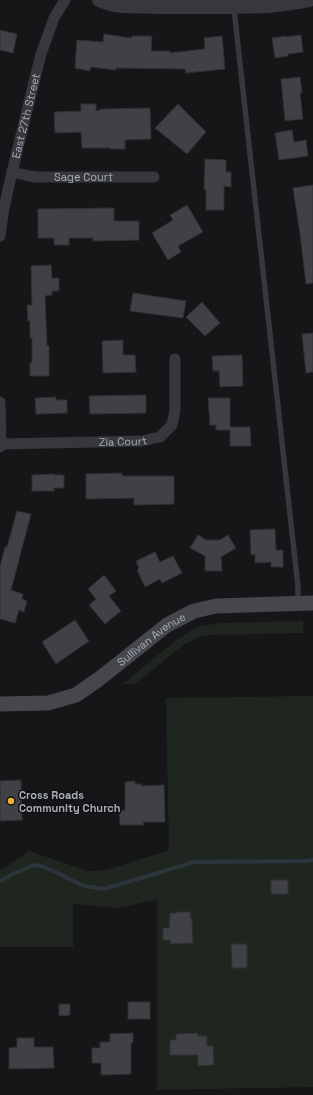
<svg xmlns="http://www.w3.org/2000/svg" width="313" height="1095" font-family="'Space Grotesk',sans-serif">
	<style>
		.green { fill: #1e261f }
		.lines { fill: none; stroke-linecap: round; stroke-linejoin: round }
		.stream { stroke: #2c353c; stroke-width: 4 }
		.building { fill: #404145; stroke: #303034 }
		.service { stroke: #37383d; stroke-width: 5.5 }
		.minor { stroke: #37383d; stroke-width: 11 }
		.tertiary { stroke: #37383d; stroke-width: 14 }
		.secondary { stroke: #45474d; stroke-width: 15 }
		.poi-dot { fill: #f2b134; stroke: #111113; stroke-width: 1.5 }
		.labels { text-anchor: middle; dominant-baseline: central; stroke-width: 3; stroke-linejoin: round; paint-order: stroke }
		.street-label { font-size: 11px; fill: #a8adb8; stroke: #111113 }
		.poi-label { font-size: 11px; font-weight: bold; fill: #a8adb8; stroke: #111113; text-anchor: start }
	</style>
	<rect width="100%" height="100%" fill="#161618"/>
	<!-- green -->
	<g class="green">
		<polygon points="303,621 303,633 211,635 202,636 185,644 135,684 123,684 176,640 192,630 202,626 221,623"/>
		<polygon points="313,696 313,1087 157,1090 157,900 116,908 73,904 73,947 0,947 0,869 4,868 29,851 88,871 107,870 169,850 166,698"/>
	</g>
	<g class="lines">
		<!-- stream -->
		<polyline class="stream" points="0,881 13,874 34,865 41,866 60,874 69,879 85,886 104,889 194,862 306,861 313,860"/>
	</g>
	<!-- building -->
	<g class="building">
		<polygon points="0,30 17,34 13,53 0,50"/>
		<polygon points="104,34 131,38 132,36 152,36 151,51 170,51 170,53 205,49 204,38 222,36 225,69 186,73 185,69 116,68 116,70 91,67 90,71 75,68 77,40 103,42"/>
		<polygon points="301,35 303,52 288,54 288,56 275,58 272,38 286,36 286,37"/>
		<polygon points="300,77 302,93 300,93 303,119 285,121 281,79"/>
		<polygon points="81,104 96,104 96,111 102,109 150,108 151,139 125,140 125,149 110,149 110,148 82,148 81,132 55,133 54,112 81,111"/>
		<polygon points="178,104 206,132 187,154 155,128"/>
		<polygon points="292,130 294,142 306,140 308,156 279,160 275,133"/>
		<polygon points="205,159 226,160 226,172 231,172 231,187 224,186 224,210 206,210 206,190 204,190"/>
		<polygon points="313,185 313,283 306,284 300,234 293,188"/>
		<polygon points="187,205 203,232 178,246 181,252 168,260 152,233 173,220 170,215"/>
		<polygon points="114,208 114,221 139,221 139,240 93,241 93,238 69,238 69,245 54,245 54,238 38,238 38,209"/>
		<polygon points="51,265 52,278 59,278 59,291 52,291 52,295 45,296 47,346 49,346 49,376 30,376 30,363 32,363 32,338 30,338 30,321 28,321 27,305 32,305 31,266"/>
		<polygon points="133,293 186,301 183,318 130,311"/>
		<polygon points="202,302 220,323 205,336 186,317"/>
		<polygon points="313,333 313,372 306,373 302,334"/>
		<polygon points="123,340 123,355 135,355 136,372 103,373 102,341"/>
		<polygon points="242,355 243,386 220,387 219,371 213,371 212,356"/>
		<polygon points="146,395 146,413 90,414 89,396"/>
		<polygon points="56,397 56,400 67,400 67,413 36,414 35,398"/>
		<polygon points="208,398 230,398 230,427 250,427 251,446 230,446 230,430 216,430 216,425 210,425"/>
		<polygon points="122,473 122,476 174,476 174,504 134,505 134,498 86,499 86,474"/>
		<polygon points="54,474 54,475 64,475 64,488 54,488 54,491 32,491 32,475"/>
		<polygon points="17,511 31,514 11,590 23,594 22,599 27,601 24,612 19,610 15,623 0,619 0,566 5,547 7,547"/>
		<polygon points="275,529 276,550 283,550 283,567 271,567 271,562 255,563 255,554 251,555 250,530"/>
		<polygon points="198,535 206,540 220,540 228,535 236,548 221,557 222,571 205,571 205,556 190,548"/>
		<polygon points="155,552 160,562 173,556 182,573 162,583 160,579 145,587 137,570 139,568 136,561"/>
		<polygon points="104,575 116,591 109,596 121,611 105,624 89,605 96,599 88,589"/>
		<polygon points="75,620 89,641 56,664 42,642"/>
		<polygon points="21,780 22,820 0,821 0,781"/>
		<polygon points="135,781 135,784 141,784 141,786 164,785 165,822 143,822 144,825 120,825 119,811 125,810 125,782"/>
		<rect x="271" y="880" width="17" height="14"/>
		<polygon points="177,912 190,912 191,919 192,919 193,943 170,944 170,940 163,940 163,928 169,928 170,913 177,913"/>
		<polygon points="231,944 247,944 247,968 232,968"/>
		<rect x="128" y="1002" width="22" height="17"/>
		<polygon points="59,1004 70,1004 70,1015 59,1016"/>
		<polygon points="133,1033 133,1043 131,1043 131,1074 101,1075 101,1063 92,1063 92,1048 100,1048 100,1042 110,1042 110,1034"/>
		<polygon points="198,1033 198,1036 207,1036 207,1046 213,1046 214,1065 198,1066 198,1055 170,1055 170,1040 176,1040 176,1034"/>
		<polygon points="17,1038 34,1038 34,1047 53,1047 54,1068 9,1069 9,1048 17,1047"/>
	</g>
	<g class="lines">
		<!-- service -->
		<polyline class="service" points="233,0 298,587 298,602"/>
		<!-- minor -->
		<g class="minor">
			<path id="s1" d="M12 172 29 176 37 177H154"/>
			<path id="s2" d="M0 236 4 208 12 172 41 54 54 18 65 0"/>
			<polyline points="0,402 1,444 0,447"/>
			<path id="s3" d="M1 444 142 441 160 437 172 425 175 410V359"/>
		</g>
		<!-- tertiary -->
		<polyline class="tertiary" points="99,0 114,5 123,6 160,7 233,7 269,6 292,3 309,0"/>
		<!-- secondary -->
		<path class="secondary" id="s4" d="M0 704 48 703 76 695 99 679 167 625 194 611 216 606 313 603"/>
	</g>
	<!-- markers -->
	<circle class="poi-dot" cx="11" cy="801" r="4"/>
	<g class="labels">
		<!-- street labels -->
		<g class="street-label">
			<text stroke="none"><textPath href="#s2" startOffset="123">East 27th Street</textPath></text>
			<text stroke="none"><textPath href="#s1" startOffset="72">Sage Court</textPath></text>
			<text stroke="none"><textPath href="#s3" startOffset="122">Zia Court</textPath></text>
			<text stroke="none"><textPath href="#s4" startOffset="171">Sullivan Avenue</textPath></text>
		</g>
		<!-- poi labels -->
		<g class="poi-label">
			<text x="19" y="795">Cross Roads<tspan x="19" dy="13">Community Church</tspan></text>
		</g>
	</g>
</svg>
